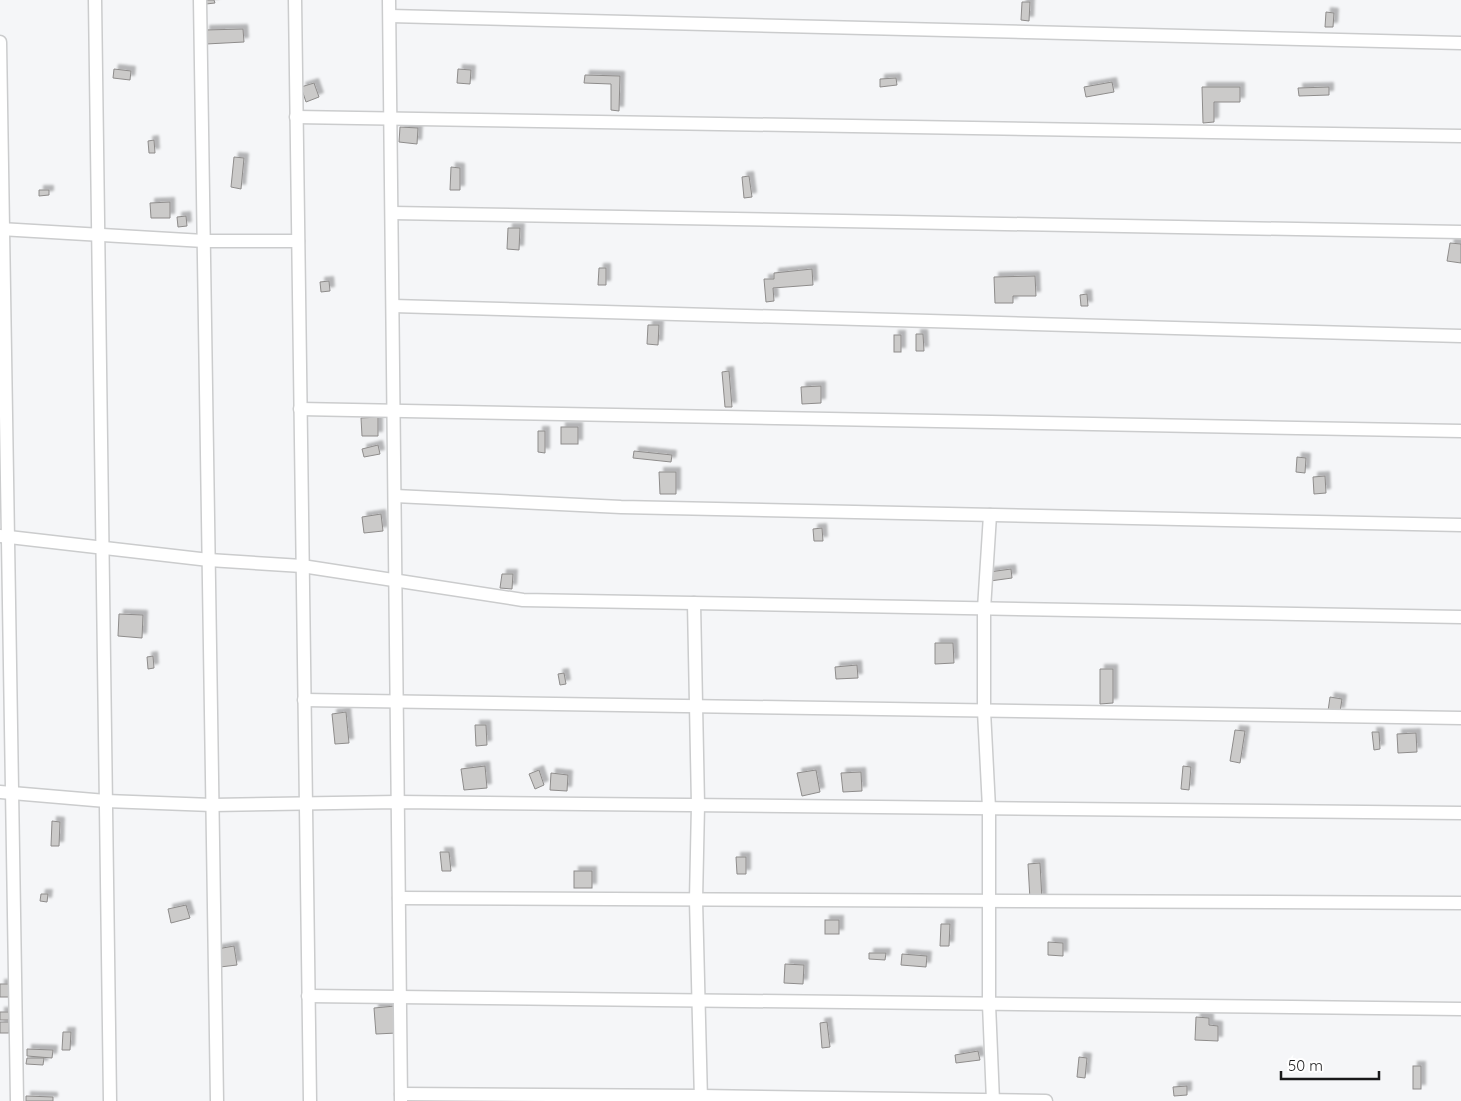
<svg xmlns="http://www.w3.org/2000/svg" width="1461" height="1101" font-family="Quicksand,sans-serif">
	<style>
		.building { fill: #cbcac9; stroke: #8e8c8b; filter: url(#shadow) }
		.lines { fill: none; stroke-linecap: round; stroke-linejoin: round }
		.street-casing { stroke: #cbcccd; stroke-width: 15 }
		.street { stroke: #fff; stroke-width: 12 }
	</style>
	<defs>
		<filter id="shadow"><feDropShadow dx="4.5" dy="-4.5" stdDeviation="1" flood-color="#0004"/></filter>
	</defs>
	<rect width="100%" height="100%" fill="#f5f6f8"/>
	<!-- building -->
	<g class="building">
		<polygon points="206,0 214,0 215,3 206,4"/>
		<polygon points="1022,2 1030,2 1029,21 1021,20"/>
		<polygon points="1326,12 1334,13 1333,27 1325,27"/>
		<polygon points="243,29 244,42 206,44 205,30"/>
		<polygon points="114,69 131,71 130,80 113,78"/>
		<polygon points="458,69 471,70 470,84 457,83"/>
		<polygon points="585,75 620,76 619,111 611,110 611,84 584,83"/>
		<polygon points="896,78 897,85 880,87 880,79"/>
		<polygon points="1112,82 1114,92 1086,97 1084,87"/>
		<polygon points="314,83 319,97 306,102 301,87"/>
		<polygon points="1202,87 1240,87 1240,102 1214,102 1214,122 1203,123"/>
		<polygon points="1329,87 1329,95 1299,96 1298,88"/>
		<polygon points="400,127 418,128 417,144 399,142"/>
		<polygon points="154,140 155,153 149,153 148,141"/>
		<polygon points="234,157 244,158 241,189 231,187"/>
		<polygon points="451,167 460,168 460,190 450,190"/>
		<polygon points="749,176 752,197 744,198 742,177"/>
		<polygon points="39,190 49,190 49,195 39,196"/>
		<polygon points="170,202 170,218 151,218 150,203"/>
		<polygon points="186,216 187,226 178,227 177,217"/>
		<polygon points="508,228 520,228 519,250 507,249"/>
		<polygon points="1450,243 1461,244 1461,263 1447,261"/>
		<polygon points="599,268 606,268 606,285 598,285"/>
		<polygon points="812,269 813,285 773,288 774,301 766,302 764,279 774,279 774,273"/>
		<polygon points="1035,276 1036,296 1013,296 1013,303 995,303 994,277"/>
		<polygon points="329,281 330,291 321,292 320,282"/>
		<polygon points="1087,294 1088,306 1081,306 1080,295"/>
		<polygon points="648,325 659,325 658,345 647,344"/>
		<polygon points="916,334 923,334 924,351 916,351"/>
		<rect x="894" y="335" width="7" height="17"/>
		<polygon points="729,371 732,407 725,407 722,372"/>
		<polygon points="821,386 821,403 802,404 801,387"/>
		<polygon points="378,417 378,436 362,436 361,418"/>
		<rect x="561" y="427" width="17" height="17"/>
		<polygon points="538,431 545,431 545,453 538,452"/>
		<polygon points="378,445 380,454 364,457 362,449"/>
		<polygon points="634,451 672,455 671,462 633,458"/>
		<polygon points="1297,457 1306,458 1305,473 1296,472"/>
		<polygon points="659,472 676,472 676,494 660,494"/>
		<polygon points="1325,476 1326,493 1314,494 1313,477"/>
		<polygon points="381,514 383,531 364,533 362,517"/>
		<polygon points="822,528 823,541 814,541 813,529"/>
		<polygon points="1011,569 1012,578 990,581 989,572"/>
		<polygon points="502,574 513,574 512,589 500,588"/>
		<polygon points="119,614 143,615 142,638 118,636"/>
		<polygon points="935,643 953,643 954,663 935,664"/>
		<polygon points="153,656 154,668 148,669 147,657"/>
		<polygon points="857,665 858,678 836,679 835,667"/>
		<polygon points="1100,669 1113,669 1113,703 1100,704"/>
		<polygon points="564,673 566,684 560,685 558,674"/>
		<polygon points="1330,697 1342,699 1340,712 1328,711"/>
		<polygon points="346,712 349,743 335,744 332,714"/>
		<polygon points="475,725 486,725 487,745 476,746"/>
		<polygon points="1235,730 1245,731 1240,763 1230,761"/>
		<polygon points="1372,732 1379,732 1380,749 1374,750"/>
		<polygon points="1416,733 1417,752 1398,753 1397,734"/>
		<polygon points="485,766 487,788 464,790 461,769"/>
		<polygon points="1183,766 1191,767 1189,790 1181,789"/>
		<polygon points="539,770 544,785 535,789 529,774"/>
		<polygon points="816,770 820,792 802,796 797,773"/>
		<polygon points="861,772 862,791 843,792 841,773"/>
		<polygon points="551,773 568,775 567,791 550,790"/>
		<polygon points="52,821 60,822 59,846 51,846"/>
		<polygon points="440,852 449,852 451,871 442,871"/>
		<polygon points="736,857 746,857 746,874 737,874"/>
		<polygon points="1040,863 1042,900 1030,900 1028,864"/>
		<rect x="574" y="871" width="18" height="17"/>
		<polygon points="41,894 48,894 47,902 40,901"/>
		<polygon points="186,905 190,918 171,923 168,909"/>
		<rect x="825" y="920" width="14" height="14"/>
		<polygon points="941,924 950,924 949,946 940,946"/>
		<polygon points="1048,942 1063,943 1063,956 1048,955"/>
		<polygon points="234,946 237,965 220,967 217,949"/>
		<polygon points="869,953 886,953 885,960 869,959"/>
		<polygon points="902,954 927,956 926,967 901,965"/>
		<polygon points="785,964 804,965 803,984 784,983"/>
		<rect x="0" y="984" width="9" height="13"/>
		<polygon points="395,1006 397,1033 376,1034 374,1008"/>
		<rect x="0" y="1012" width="9" height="8"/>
		<polygon points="1196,1017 1209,1018 1209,1025 1218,1026 1218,1041 1195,1040"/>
		<rect x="0" y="1022" width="9" height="11"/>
		<polygon points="827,1022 830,1047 822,1048 820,1023"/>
		<polygon points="63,1032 71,1032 70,1050 62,1050"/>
		<polygon points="27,1049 53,1050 52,1058 27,1056"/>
		<polygon points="978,1051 980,1060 956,1063 955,1055"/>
		<polygon points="1079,1057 1087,1058 1085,1078 1077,1077"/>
		<polygon points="27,1058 44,1058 43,1065 26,1064"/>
		<rect x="1413" y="1066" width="8" height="23"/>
		<polygon points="1187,1086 1187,1095 1174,1096 1173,1087"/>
		<polygon points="26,1096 53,1097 53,1101 26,1101"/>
	</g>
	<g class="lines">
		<!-- street casing -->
		<g class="street-casing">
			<g id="street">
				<polyline points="95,0 110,1101"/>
				<polyline points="200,0 217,1101"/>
				<polyline points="295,0 310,1101"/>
				<polyline points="389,0 401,1101"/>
				<polyline points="390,16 1461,43"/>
				<polyline points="0,42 17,1101"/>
				<polyline points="296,117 1461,136"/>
				<polyline points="392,213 1461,232"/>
				<polyline points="0,229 204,241 298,241"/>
				<polyline points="393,306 1461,336"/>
				<polyline points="300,409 1461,431"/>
				<polyline points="395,496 621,507 1461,525"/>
				<polyline points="990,515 984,609 984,711 989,808 989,1004 993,1101"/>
				<polyline points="0,536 209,560 302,566 523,600 1461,617"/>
				<polyline points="694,603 698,805 696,900 701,1101"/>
				<polyline points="304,700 1461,718"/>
				<polyline points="0,792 106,801 212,805 398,802 1461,813"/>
				<polyline points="399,898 1461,903"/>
				<polyline points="308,996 1461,1009"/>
				<polyline points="401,1094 701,1096 1046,1101"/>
			</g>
		</g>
		<!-- street -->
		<use href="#street" class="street"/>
	</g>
	<!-- scale -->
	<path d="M1281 1071v8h98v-8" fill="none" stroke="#19191a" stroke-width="2.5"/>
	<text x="1288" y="1071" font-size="15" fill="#19191a" stroke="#ffffff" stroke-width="4" paint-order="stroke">50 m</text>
</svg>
